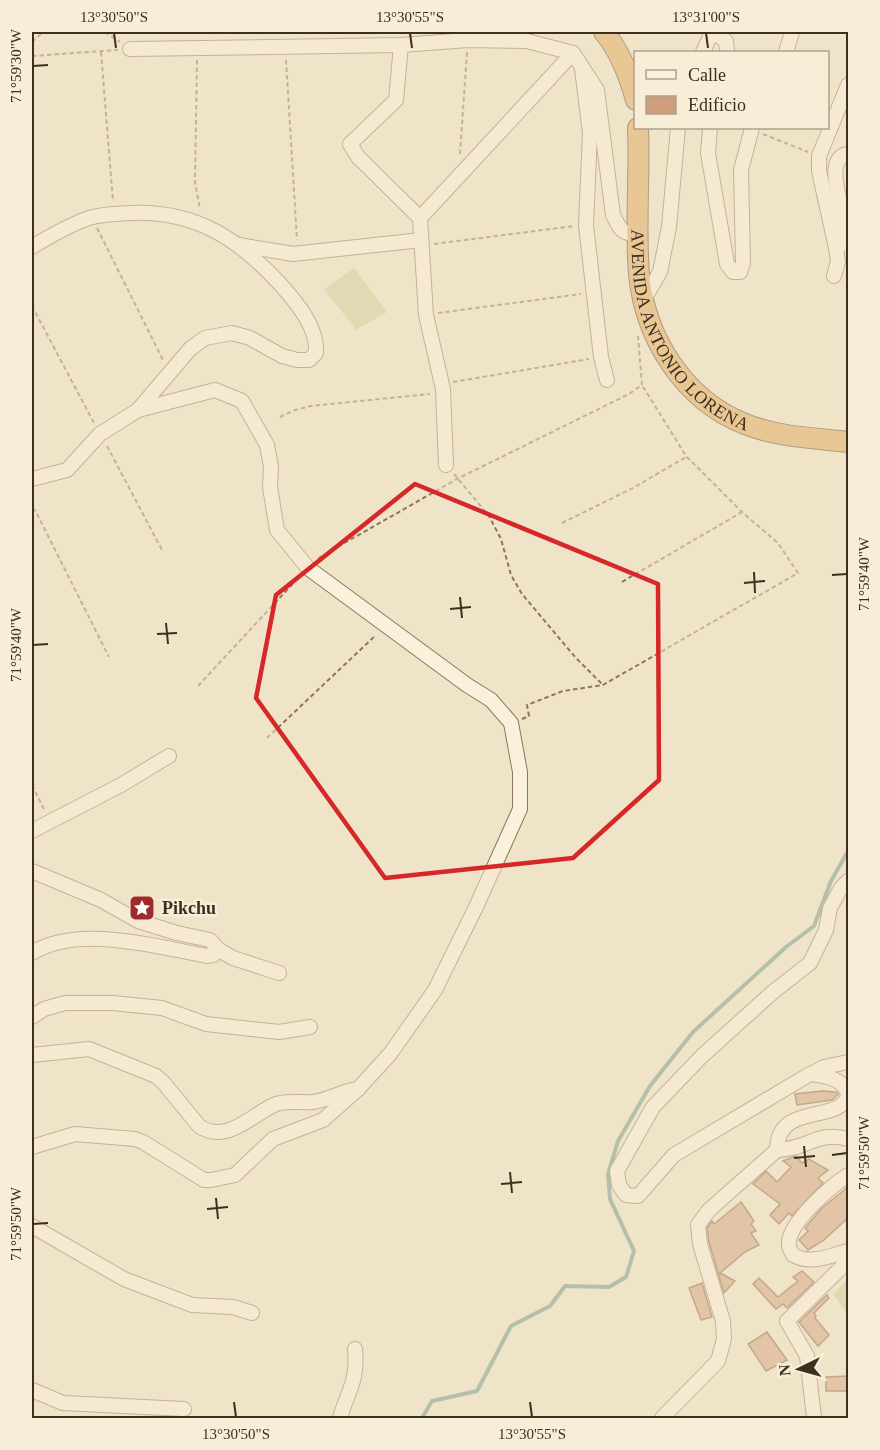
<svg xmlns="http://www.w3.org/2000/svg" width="880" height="1450" font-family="'Times New Roman',serif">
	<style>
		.green { fill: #c9cf9b }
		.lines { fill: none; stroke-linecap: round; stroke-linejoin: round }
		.stream { stroke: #6f938a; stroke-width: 4 }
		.building { fill: #cf9f7d; stroke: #8d5f41; stroke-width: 1.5 }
		.minor-casing { stroke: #8d765c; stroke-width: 16 }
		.highway-casing { stroke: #5b4430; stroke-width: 22 }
		.path { stroke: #8d765c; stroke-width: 2; stroke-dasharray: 4.5 3; stroke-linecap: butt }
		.minor { stroke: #faf1dc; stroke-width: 14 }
		.highway { stroke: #e0a458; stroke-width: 20 }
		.marked { fill: none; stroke: #d62828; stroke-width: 4.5; stroke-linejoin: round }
		.ticks { fill: none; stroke: #3d2e20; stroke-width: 2 }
		.labels { text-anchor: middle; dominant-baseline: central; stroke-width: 5; stroke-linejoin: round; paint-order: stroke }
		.street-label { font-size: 18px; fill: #3d2e20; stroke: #f7eed8 }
		.poi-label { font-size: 18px; font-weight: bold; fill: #3d2e20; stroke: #f7eed8; text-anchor: start }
		.neatline { fill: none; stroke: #3d2e20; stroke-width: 2 }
		.ticks-label { font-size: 15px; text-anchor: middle; fill: #3d2e20 }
	</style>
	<rect width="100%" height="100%" fill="#f0e4c8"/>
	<!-- green -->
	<g class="green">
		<polygon points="354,268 387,312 356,330 324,289"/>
		<polygon points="848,1279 848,1315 833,1294"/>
	</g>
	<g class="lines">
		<!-- stream -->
		<polyline class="stream" points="422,1418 432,1401 477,1391 511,1326 550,1306 565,1286 609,1287 626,1277 634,1251 610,1199 608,1174 618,1141 650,1086 693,1032 786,947 814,926 831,881 848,851"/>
	</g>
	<!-- building -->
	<g class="building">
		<polygon points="822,1091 836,1092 838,1094 832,1100 797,1105 795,1094"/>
		<polygon points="796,1156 802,1163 809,1159 828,1170 818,1178 823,1183 792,1216 789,1213 779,1224 770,1215 780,1204 753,1184 766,1171 777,1182 791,1167 783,1161"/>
		<polygon points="849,1186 849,1217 824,1240 808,1250 799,1240 808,1231 805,1228 821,1209"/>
		<polygon points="741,1202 754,1221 751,1224 756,1231 751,1233 759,1245 745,1252 720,1273 735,1281 724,1293 709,1242 707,1228 712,1221 714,1224"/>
		<polygon points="802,1271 814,1282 787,1308 783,1304 776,1309 753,1284 759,1278 778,1297 798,1281 793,1277"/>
		<polygon points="702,1283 712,1317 701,1320 689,1288"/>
		<polygon points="827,1295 829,1298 814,1313 816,1316 815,1318 829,1335 818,1346 799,1322"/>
		<polygon points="767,1332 787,1360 766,1371 748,1344"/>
		<polygon points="849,1376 849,1391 826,1391 826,1377"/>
	</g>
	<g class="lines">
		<!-- minor casing -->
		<g class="minor-casing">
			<g id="minor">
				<polyline points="713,32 726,41 727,52"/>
				<polyline points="401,45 396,100 350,144 358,157 420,218 426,315 443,389 446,465"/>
				<path d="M130 49 401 45 468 40 527 41 573 53 597 90 613 215C620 229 621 234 638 234"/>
				<polyline points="703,52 712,32"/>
				<polyline points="786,52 792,32"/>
				<polyline points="582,69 590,133 586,225 601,357 607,380"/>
				<polyline points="710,128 708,153 727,264 733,272 740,272 743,263 741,170 752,128"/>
				<polyline points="420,218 573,53"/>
				<polyline points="239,245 293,254 421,240"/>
				<path d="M32 247C50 236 69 225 89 218 102 214 117 214 130 213 195 210 239 239 281 285 297 303 318 328 316 353L309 360H297L282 356 250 338 232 333 205 338 190 349 138 410 100 434 67 470 32 479"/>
				<path d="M838 247 841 245C842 235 843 223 842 212 840 197 825 158 848 154"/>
				<polyline points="834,276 838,262 836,248 819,171 819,156 848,85"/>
				<polyline points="643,301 660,272 669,227 678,128"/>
				<polyline points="32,831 121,785 169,756"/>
				<path d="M32 871 101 900 138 921 177 933 210 940 219 950 213 955 208 956C156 947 79 924 32 953"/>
				<path d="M848 881 841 888 830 908 826 930 810 963 773 992 702 1056 653 1107 617 1171 619 1185 626 1195 638 1196 674 1155 810 1074C825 1076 843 1078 848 1094"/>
				<polyline points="219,950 233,958 279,973"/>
				<polyline points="32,1017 44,1009 65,1003 113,1003 162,1008 206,1024 279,1032 310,1027"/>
				<path d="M32 1055 89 1049 156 1076 163 1082 199 1126C227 1145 252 1114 276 1104 287 1100 301 1103 313 1102 329 1100 342 1091 358 1089L390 1054 435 990 476 907 520 809V772L511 723 491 700 467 685 308 568 277 530 270 487 271 467 267 445 242 401 215 390 138 410"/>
				<polyline points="811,1074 824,1067 848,1062"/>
				<path d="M848 1096C838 1124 777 1102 777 1150 806 1150 818 1130 848 1139"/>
				<polyline points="32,1147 75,1134 135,1139 143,1142 204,1180 211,1180 235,1175 273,1139 323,1120 358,1089"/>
				<path d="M848 1175C831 1186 796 1217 790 1237 787 1244 789 1249 793 1255 811 1265 829 1256 848 1251"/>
				<polyline points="32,1226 124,1279 192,1305 233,1307 252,1313"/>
				<polyline points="32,1390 63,1403 184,1409"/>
				<path d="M340 1418C348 1390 358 1382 355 1349"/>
				<polyline points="662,1418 718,1361 724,1339 723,1321 700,1244 698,1225 709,1210 777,1150"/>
				<polyline points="814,1418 807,1356 787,1321 848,1261"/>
			</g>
		</g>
		<!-- highway casing -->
		<g class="highway-casing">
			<g id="highway">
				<path d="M604 32C620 51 629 75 636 100"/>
				<path id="s1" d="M638 128C640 176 635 226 639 274 645 338 684 400 745 424 777 437 814 438 848 442"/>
			</g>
		</g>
		<!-- path -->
		<g class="path">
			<polyline points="105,32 120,42"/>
			<polyline points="32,42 43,32"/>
			<polyline points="101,52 113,201"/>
			<polyline points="32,56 118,50"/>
			<polyline points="197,60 195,183 200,209"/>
			<polyline points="286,60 297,240"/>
			<polyline points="763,134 808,152"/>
			<polyline points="460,154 467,52"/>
			<polyline points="97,228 163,360"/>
			<polyline points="434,244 574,226"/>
			<polyline points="32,306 94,423"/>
			<polyline points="438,313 581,294"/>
			<polyline points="453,382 589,359"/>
			<polyline points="280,417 295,410 311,406 430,394"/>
			<polyline points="107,446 162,550"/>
			<polyline points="454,474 489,516 501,539 511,575 522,594 576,658 602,684"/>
			<polyline points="32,511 35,510 109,657"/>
			<polyline points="562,523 633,488 686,457"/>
			<polyline points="318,558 457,479 629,394 642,385 638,336"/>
			<polyline points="622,582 742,512"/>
			<polyline points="198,686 299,577"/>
			<polyline points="522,719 529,716 527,705 563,691 603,685 798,573 778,543 742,512 686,456 642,385"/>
			<polyline points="267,738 376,635"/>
			<polyline points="32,785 45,811"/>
		</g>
		<!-- minor -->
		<use href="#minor" class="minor"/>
		<!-- highway -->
		<use href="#highway" class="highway"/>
	</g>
	<!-- marked area -->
	<path d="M0 0H880V1450H0ZM415 484 658 584 659 780 573 858 385 878 256 698 276 595Z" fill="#f0e4c8" fill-opacity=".55" fill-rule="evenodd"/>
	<path class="marked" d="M415 484 658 584 659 780 573 858 385 878 256 698 276 595Z"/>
	<!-- ticks -->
	<path class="ticks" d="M114 33 116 48M410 33 412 48M706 33 708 48M33 66 48 65M754 572 755 593M832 575 847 574M744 583 765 581M460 597 462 618M450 609 471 607M166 623 168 644M157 634 177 633M33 645 48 644M804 1146 806 1167M832 1155 847 1153M794 1158 815 1156M510 1172 512 1193M501 1184 522 1182M216 1198 218 1219M207 1209 228 1207M33 1224 48 1223M234 1402 236 1417M530 1402 532 1417"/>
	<!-- icons -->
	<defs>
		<g id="sight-square" transform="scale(1.35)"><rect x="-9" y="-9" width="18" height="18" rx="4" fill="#9e2a2b" stroke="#f7eed8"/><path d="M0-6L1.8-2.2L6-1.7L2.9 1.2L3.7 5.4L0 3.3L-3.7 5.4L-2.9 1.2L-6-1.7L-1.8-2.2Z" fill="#fff"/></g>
	</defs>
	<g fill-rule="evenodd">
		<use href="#sight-square" x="142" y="908"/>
	</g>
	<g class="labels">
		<!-- street labels -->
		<g class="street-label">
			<text stroke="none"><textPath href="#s1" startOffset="222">AVENIDA ANTONIO LORENA</textPath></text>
		</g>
		<!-- poi labels -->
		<g class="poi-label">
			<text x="162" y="908">Pikchu</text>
		</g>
	</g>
	<!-- border -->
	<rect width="880" height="1450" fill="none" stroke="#f7eed8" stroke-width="66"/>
	<!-- legend -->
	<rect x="634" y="51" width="195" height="78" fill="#f7eed8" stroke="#ada18e" stroke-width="1.5"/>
	<rect x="646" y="70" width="30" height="9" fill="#faf1dc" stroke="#ada18e" stroke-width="1.5"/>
	<text x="688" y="81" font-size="18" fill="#3d2e20">Calle</text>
	<rect x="646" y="96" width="30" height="18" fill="#cf9f7d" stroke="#ada18e" stroke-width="1.5"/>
	<text x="688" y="111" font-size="18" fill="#3d2e20">Edificio</text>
	<!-- north arrow -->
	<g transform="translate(799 1369) rotate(265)" stroke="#f7eed8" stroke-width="4.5" paint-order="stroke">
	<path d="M0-4.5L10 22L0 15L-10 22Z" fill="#3d2e20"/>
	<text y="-9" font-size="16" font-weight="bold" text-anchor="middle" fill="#3d2e20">N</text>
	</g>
	<rect x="33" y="33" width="814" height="1384" class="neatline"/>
	<g class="ticks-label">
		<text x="114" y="22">13°30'50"S</text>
		<text x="410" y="22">13°30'55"S</text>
		<text x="706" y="22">13°31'00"S</text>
		<text transform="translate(16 66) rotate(-90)" y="5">71°59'30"W</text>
		<text transform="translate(864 574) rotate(-90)" y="5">71°59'40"W</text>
		<text transform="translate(16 645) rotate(-90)" y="5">71°59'40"W</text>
		<text transform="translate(864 1153) rotate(-90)" y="5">71°59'50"W</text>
		<text transform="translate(16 1224) rotate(-90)" y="5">71°59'50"W</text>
		<text x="236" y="1439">13°30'50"S</text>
		<text x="532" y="1439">13°30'55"S</text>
	</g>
</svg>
